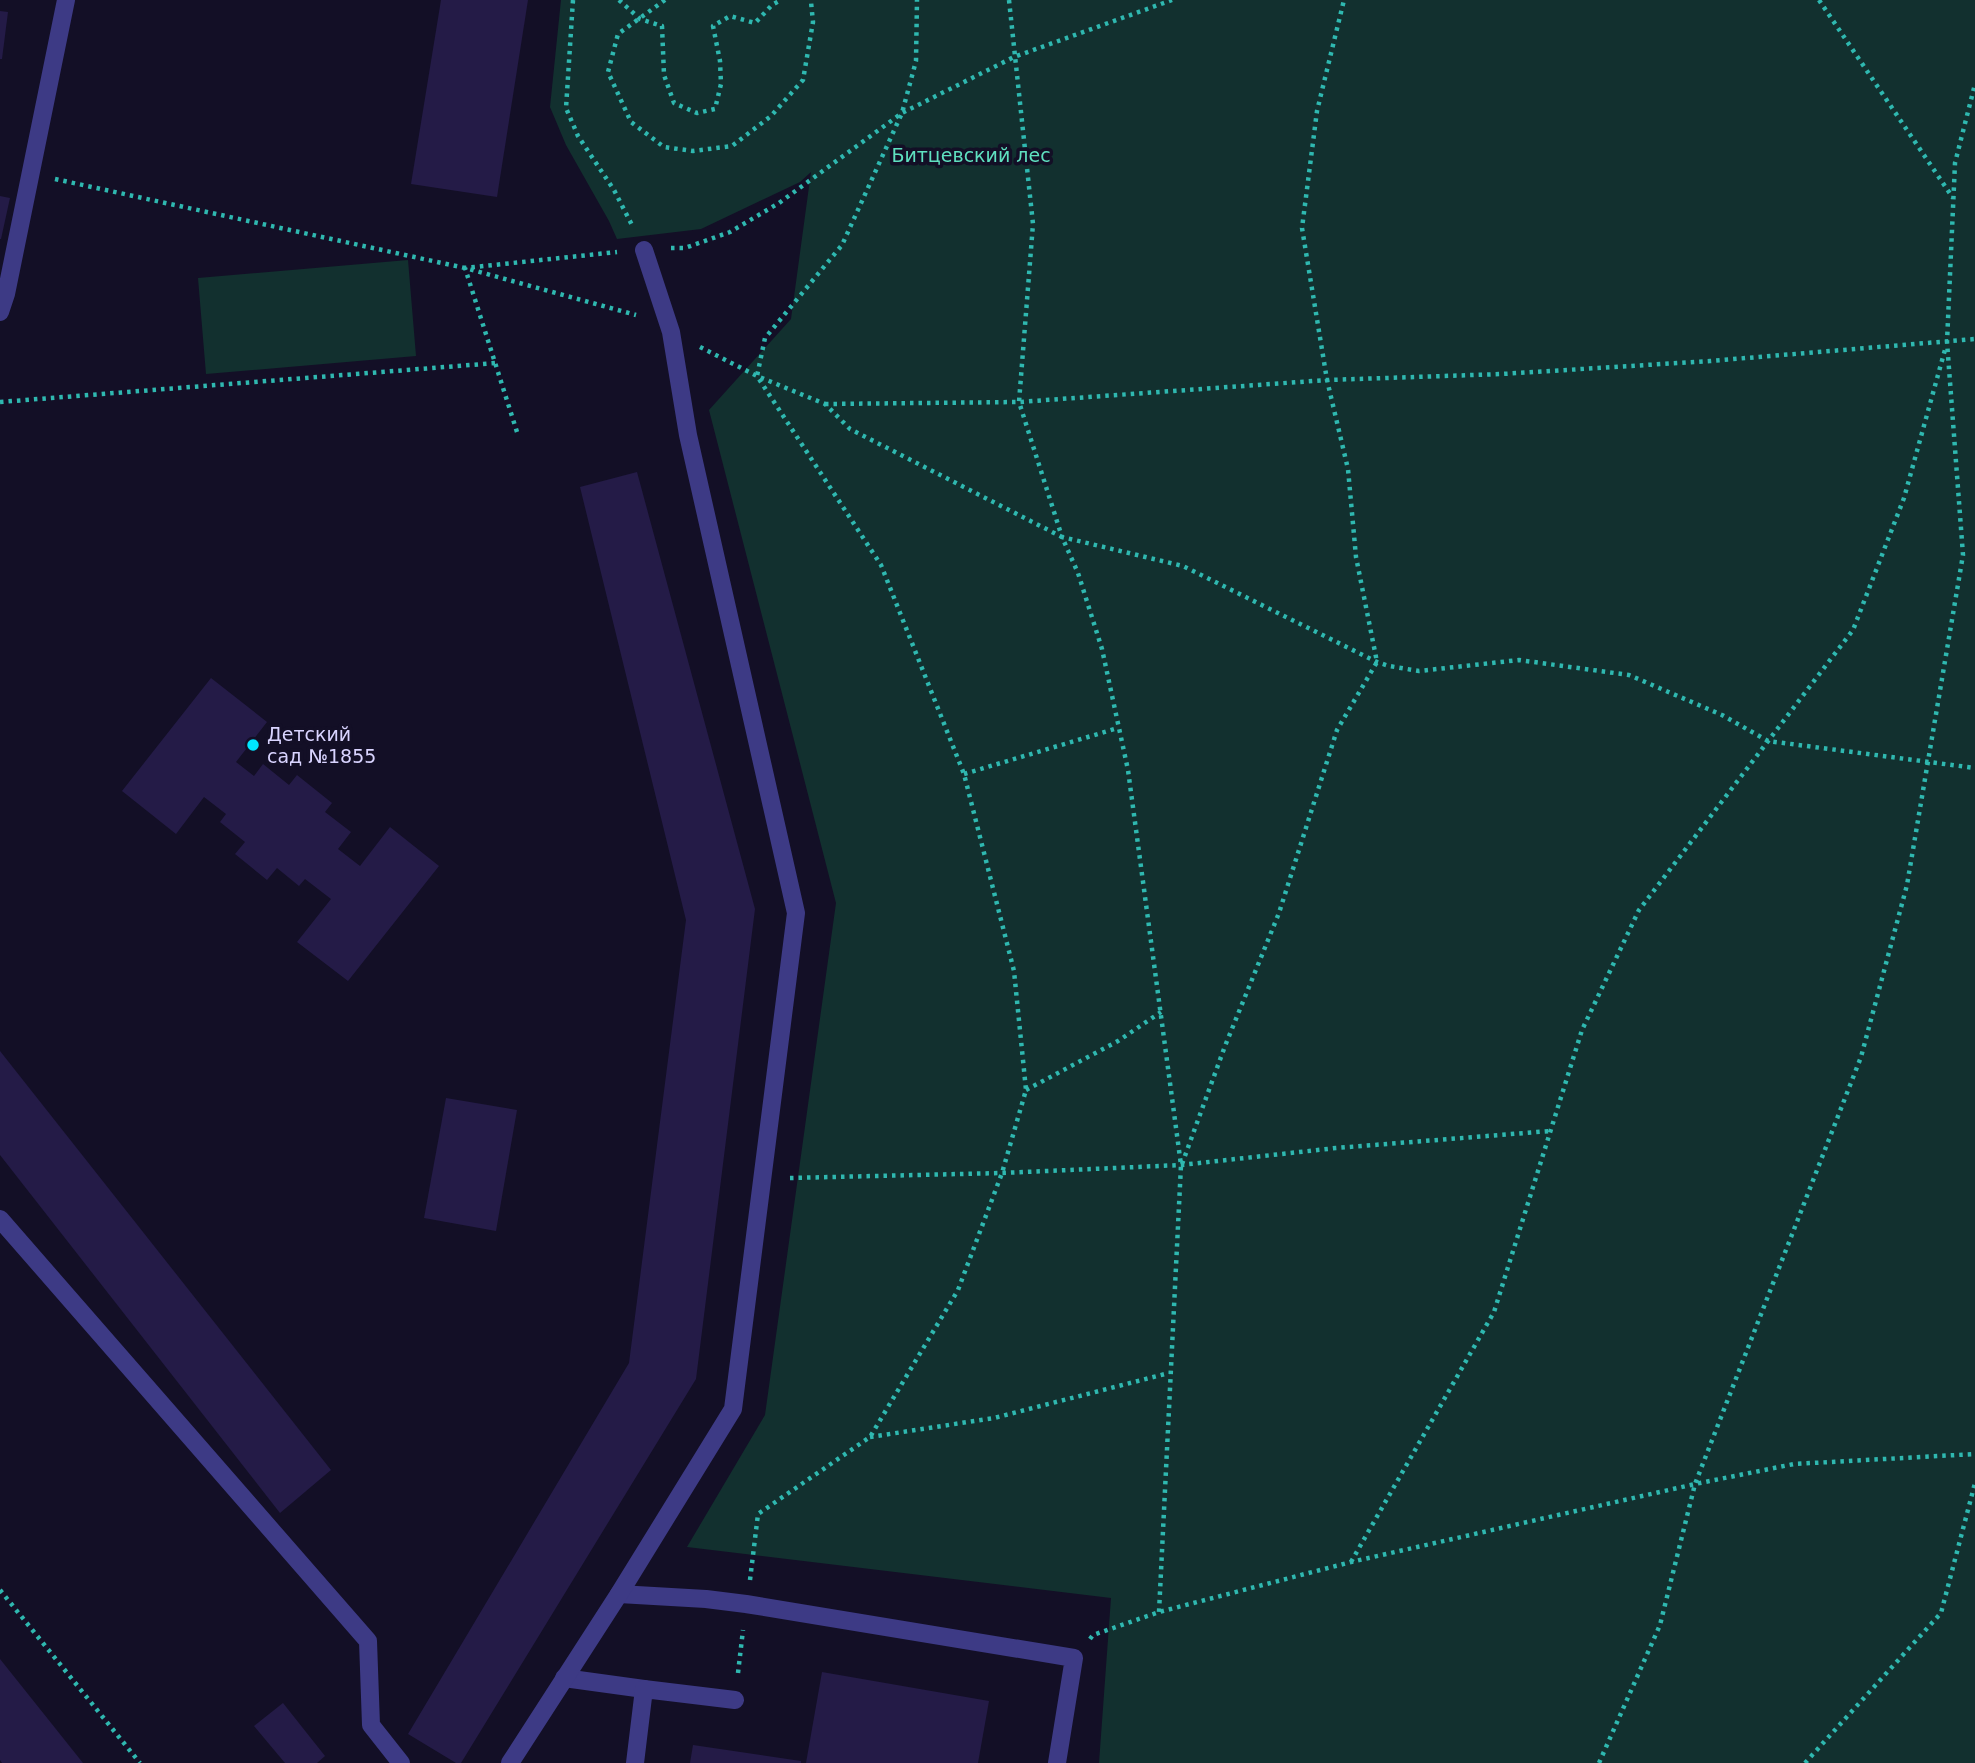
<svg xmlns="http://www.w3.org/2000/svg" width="1975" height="1763" font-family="'DejaVu Sans',sans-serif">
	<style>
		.green { fill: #12302f }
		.building { fill: #241b47 }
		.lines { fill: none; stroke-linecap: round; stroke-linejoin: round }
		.path { stroke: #2fb8b0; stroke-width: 4.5; stroke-dasharray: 3.5 5; stroke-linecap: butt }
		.minor { stroke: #3d3a85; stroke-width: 18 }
		.poi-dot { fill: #00e5ff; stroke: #130f26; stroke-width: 2.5 }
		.labels { text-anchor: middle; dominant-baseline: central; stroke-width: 7; stroke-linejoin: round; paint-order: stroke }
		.park-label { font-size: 19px; fill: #5fe0c0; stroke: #130f26 }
		.poi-label { font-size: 19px; fill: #d9d4ff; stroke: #130f26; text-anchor: start }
	</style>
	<rect width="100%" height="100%" fill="#130f26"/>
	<!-- green -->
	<g class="green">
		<polygon points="561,0 1975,0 1975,1763 1099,1763 1111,1598 687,1547 765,1415 836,903 709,410 791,319 811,172 800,182 701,229 617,239 609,221 566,145 550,107"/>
		<polygon points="408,260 416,356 206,374 198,278"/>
	</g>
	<!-- building -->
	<g class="building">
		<polygon points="441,0 528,0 497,197 411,184"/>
		<polygon points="0,11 8,12 2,59 0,59"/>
		<polygon points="0,196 10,198 1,239 0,239"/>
		<polygon points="637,472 755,909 696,1379 461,1763 456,1763 408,1734 629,1363 686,920 580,487"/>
		<polygon points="211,678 267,722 236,762 254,776 263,764 289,785 297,775 332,803 325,812 351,832 338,849 360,866 390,827 439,866 348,981 297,942 331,899 305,879 299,886 277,868 267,880 235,854 245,842 220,822 226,814 204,797 176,834 122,791"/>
		<polygon points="0,1051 331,1470 280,1513 0,1155"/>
		<polygon points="446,1098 517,1110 496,1231 424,1218"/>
		<polygon points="0,1659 83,1763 2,1763 0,1760"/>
		<polygon points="822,1672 989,1701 978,1763 806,1763"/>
		<polygon points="283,1703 325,1756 317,1763 285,1763 254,1726"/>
		<polygon points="693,1745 801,1761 801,1763 690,1763"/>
	</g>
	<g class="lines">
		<!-- path -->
		<g class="path">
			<polyline points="573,0 566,108 578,136 614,190 633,227"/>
			<polyline points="619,0 640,19 662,26 664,75 674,103 697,113 715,109 721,84 720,61 713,26 730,16 755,23 772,5 781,0"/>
			<polyline points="665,0 618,34 608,72 631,122 664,147 693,151 732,146 771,116 803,80 813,22 811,2 809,0"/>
			<polyline points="1009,0 1033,224 1019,402 1062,537 1183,566 1377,662 1389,666 1419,671 1519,660 1629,675 1722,715 1768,741 1975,768"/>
			<polyline points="1819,0 1953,198"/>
			<polyline points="55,179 465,268 636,315"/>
			<polyline points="671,248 685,248 730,232 779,203 902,113 1014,57 1172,0"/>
			<polyline points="700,347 757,376 825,404 850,429 1062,537 1078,573 1102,649 1128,770 1181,1165 1159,1612"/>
			<polyline points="0,402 496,363"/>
			<polyline points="825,404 1019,402 1327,380 1502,374 1710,361 1975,339"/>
			<polyline points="517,432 465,268 617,252"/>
			<polyline points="964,774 1118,728"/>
			<polyline points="1026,1090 1118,1041 1161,1012"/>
			<polyline points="1182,1164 1225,1046 1279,913 1337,730 1377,662 1356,557 1348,469 1327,380 1302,228 1317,111 1344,0"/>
			<polyline points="790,1178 1002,1173 1181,1165 1336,1148 1550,1131"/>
			<polyline points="870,1437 994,1418 1169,1373"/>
			<polyline points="1351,1562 1494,1312 1582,1030 1639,910 1853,630 1904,498 1946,346"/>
			<polyline points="750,1580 758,1514 870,1437 958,1290 1002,1173 1026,1090 1014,971 964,774 881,565 757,376 765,338 842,245 902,113 916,61 917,0"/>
			<polyline points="0,1590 140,1763"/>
			<polyline points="1090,1639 1093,1635 1159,1612 1351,1562 1695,1484 1794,1464 1975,1454"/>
			<polyline points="738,1673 743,1630"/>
			<polyline points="1599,1763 1660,1625 1695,1484 1861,1057 1907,885 1963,555 1947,342 1955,163 1975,84"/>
			<polyline points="1805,1763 1941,1613 1975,1483"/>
		</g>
		<!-- minor -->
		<g class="minor">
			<polyline points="0,312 6,294 66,0"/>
			<polyline points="0,1219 368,1641 371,1725 401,1763"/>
			<polyline points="619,1594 706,1599 746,1604 1074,1658 1057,1763"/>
			<polyline points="564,1678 644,1689"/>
			<polyline points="510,1763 619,1594 733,1409 796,913 688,435 671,332 644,250"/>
			<polyline points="635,1763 644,1689 735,1700"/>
		</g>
	</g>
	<!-- markers -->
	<circle class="poi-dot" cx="253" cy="745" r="7"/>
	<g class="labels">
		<!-- park labels -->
		<g class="park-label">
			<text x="971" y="155">Битцевский лес</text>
		</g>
		<!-- poi labels -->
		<g class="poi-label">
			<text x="267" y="734">Детский<tspan x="267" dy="22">сад №1855</tspan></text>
		</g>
	</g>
</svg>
